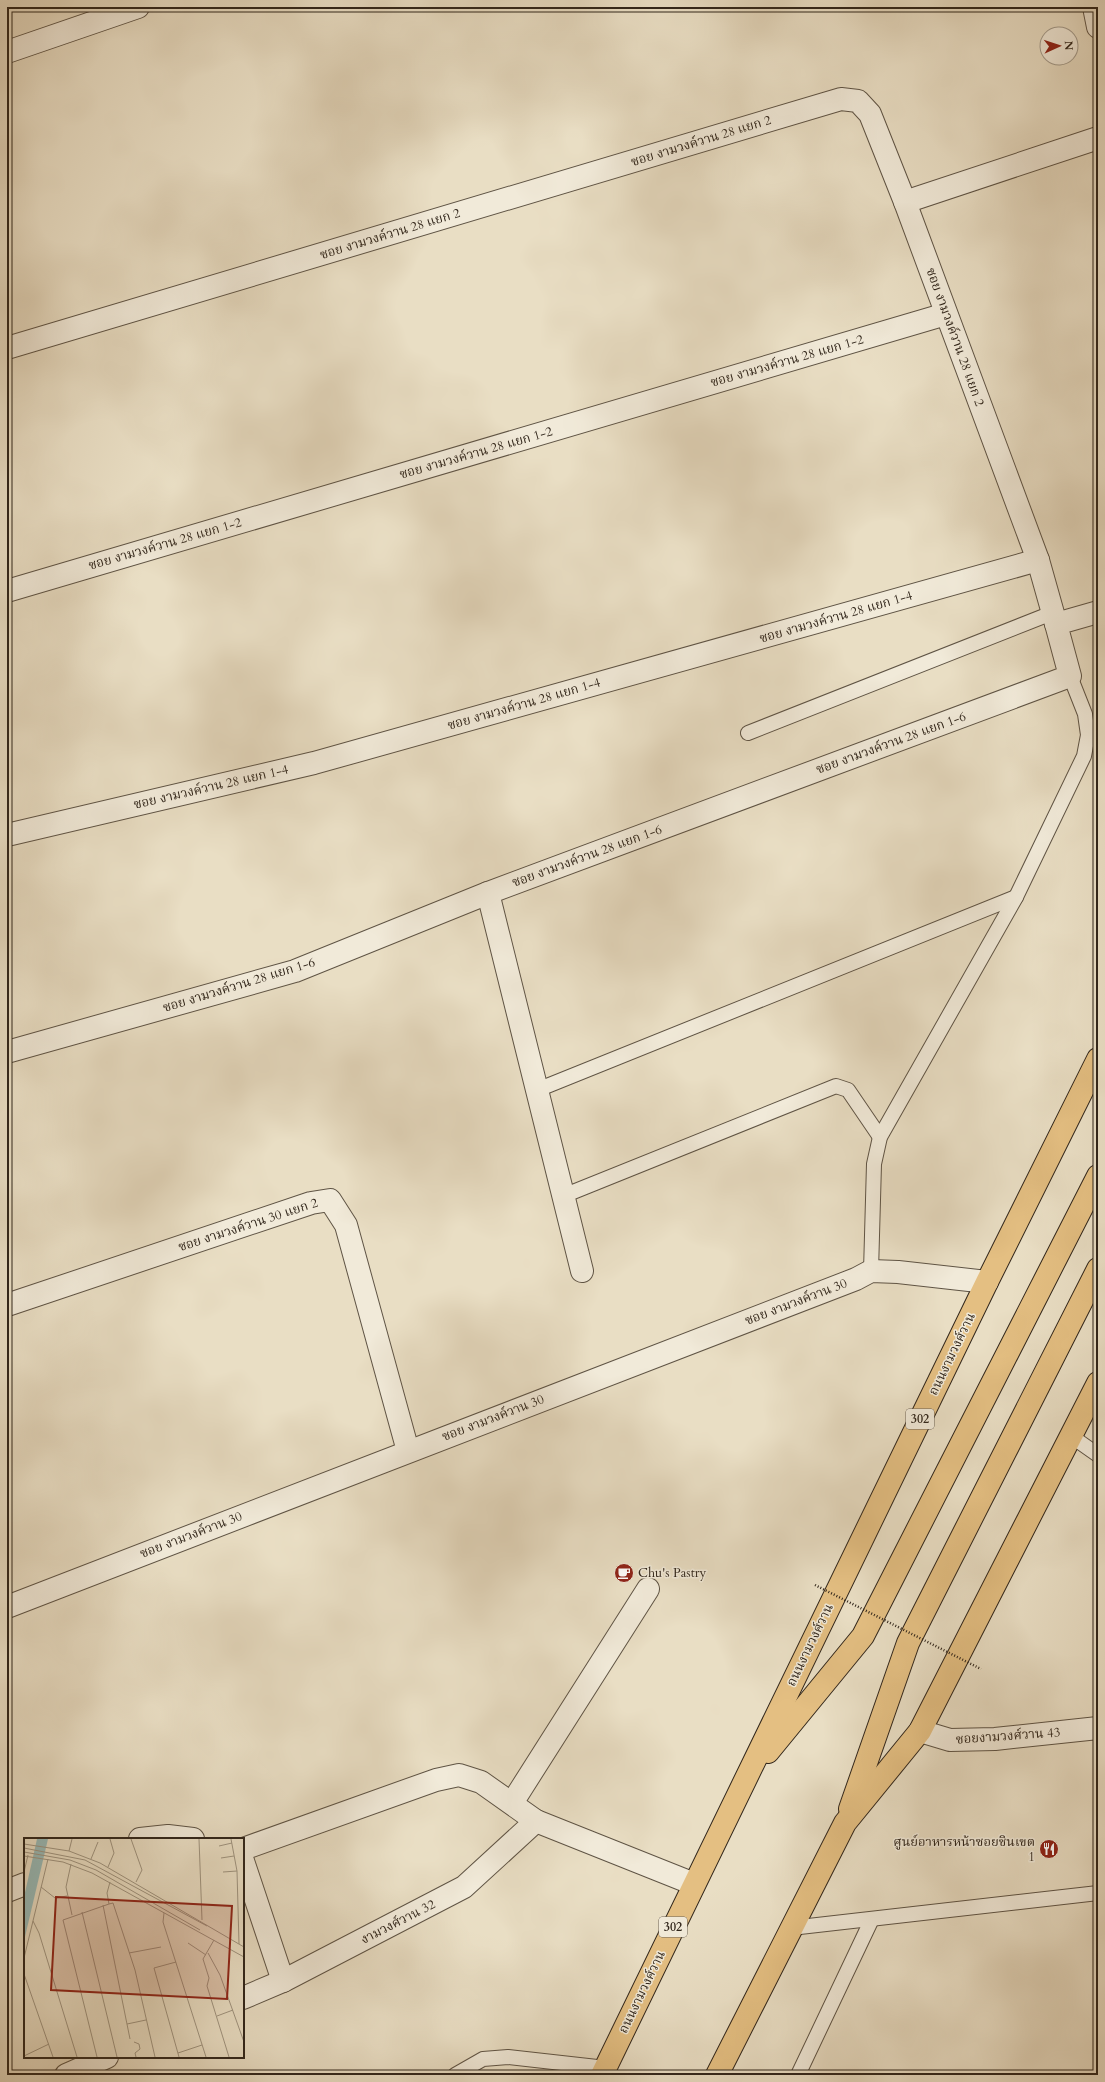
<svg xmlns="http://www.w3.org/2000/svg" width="1105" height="2082" font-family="Cardo,'Noto Serif Thai',serif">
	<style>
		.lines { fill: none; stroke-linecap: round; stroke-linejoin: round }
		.lane-casing { stroke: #5f5445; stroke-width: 16 }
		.street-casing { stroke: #5f5445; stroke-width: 24 }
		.primary-casing { stroke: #31261b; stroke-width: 24 }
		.lane { stroke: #f1ead9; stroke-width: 14 }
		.street { stroke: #f1ead9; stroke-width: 22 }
		.primary { stroke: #e4bf82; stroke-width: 22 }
		.path-bridge { stroke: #31261b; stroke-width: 2.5; stroke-dasharray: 1 2; stroke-linecap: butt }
		.labels { text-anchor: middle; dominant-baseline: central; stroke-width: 3; stroke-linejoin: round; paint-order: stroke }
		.shield { fill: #f1ead9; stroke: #6b6154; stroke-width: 1 }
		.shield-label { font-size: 12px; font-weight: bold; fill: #31261b }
		.street-label { font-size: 13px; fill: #31261b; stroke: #f1ead9 }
		.poi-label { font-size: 13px; fill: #31261b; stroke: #f1ead9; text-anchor: start }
		.inset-road { fill: none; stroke: #9f9480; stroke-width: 1 }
		.view { fill: #8f2418; fill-opacity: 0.15; stroke: #8f2418; stroke-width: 2 }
		.inset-edge { fill: none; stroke: #31261b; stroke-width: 2 }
	</style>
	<rect width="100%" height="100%" fill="#e9dec4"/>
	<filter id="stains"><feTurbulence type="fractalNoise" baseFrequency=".005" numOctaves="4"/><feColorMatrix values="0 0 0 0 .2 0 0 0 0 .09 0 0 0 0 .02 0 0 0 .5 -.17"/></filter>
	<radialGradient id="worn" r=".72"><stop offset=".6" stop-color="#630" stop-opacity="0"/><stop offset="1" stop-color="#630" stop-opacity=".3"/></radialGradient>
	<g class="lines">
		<!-- lane casing -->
		<g class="lane-casing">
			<g id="lane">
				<polyline points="748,733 1052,613"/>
				<polyline points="537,1090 1016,897"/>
				<polyline points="563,1196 836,1086 848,1090 880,1137"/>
				<polyline points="871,1271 874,1164 880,1137 1016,897 1084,756 1088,735 1085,714 1070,676"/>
				<polyline points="1071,1436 1098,1455"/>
				<polyline points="791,1928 1098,1893"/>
				<polyline points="455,2075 483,2059 508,2057 606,2068"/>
				<polyline points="798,2075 872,1919"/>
			</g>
		</g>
		<!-- street casing -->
		<g class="street-casing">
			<g id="street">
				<polyline points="1094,7 1098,27"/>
				<polyline points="7,52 138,7"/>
				<polyline points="905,202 1098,138"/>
				<polyline points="7,348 841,99 858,101 870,114 905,202 1038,560 1056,624"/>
				<polyline points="7,591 946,314"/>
				<polyline points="7,835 314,763 1038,560"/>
				<polyline points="488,893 582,1271"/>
				<polyline points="7,1052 295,971 488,893 1070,676 1056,624 1098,612"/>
				<polyline points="7,1305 311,1203 330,1200 346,1225 408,1451"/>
				<polyline points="7,1607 856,1279 871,1271 898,1272 987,1282"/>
				<polyline points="920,1731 950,1740 995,1739 1098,1728"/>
				<polyline points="512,1803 648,1589"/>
				<polyline points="140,1839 168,1836 193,1839"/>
				<polyline points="243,1849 436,1780 459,1775 481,1782 536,1821 694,1884"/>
				<polyline points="243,1861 283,1981"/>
				<polyline points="7,1891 25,1884"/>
				<polyline points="243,1998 283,1981 464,1887 536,1821"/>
				<polyline points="66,2075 107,2057"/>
			</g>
		</g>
		<!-- primary casing -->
		<g class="primary-casing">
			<g id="primary">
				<polyline points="768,1752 863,1636 1098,1176"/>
				<polyline points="850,1809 908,1643 1098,1269"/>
				<polyline points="602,2075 987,1282 1098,1059"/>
				<polyline points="717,2075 845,1823 920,1731 1098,1383"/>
			</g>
		</g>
		<!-- lane -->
		<use href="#lane" class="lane"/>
		<!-- street -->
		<use href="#street" class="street"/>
		<!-- primary -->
		<use href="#primary" class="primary"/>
		<!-- path-bridge -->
		<polyline class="path-bridge" points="815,1585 981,1669"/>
	</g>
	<!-- icons -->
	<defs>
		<g id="cafe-disc" transform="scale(1)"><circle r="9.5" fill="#8f2418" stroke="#f1ead9"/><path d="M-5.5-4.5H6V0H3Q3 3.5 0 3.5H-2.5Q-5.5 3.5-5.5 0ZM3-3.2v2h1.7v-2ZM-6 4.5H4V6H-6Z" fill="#fff"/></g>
		<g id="restaurant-disc" transform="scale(1)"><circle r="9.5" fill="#8f2418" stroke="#f1ead9"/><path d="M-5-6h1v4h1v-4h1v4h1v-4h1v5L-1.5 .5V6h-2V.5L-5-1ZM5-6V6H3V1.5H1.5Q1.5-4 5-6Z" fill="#fff"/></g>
	</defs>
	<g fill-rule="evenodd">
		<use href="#cafe-disc" x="624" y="1573"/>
		<use href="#restaurant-disc" x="1049" y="1849"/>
	</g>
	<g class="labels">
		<!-- shield labels -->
		<g class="shield">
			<rect x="906" y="1409" width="28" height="20" rx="3"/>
			<rect x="659" y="1917" width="28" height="20" rx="3"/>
		</g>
		<g class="shield-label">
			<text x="920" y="1419">302</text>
			<text x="673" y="1927">302</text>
		</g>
		<!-- street labels -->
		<g class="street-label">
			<text transform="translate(701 141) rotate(-17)">ซอย งามวงค์วาน 28 แยก 2</text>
			<text transform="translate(390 234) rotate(-17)">ซอย งามวงค์วาน 28 แยก 2</text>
			<text transform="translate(955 337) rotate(70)">ซอย งามวงค์วาน 28 แยก 2</text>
			<text transform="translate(787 361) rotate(-16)">ซอย งามวงค์วาน 28 แยก 1-2</text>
			<text transform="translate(476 453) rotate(-16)">ซอย งามวงค์วาน 28 แยก 1-2</text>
			<text transform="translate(165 544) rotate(-16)">ซอย งามวงค์วาน 28 แยก 1-2</text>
			<text transform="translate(836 617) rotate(-16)">ซอย งามวงค์วาน 28 แยก 1-4</text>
			<text transform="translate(524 704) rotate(-16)">ซอย งามวงค์วาน 28 แยก 1-4</text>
			<text transform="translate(891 743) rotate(-20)">ซอย งามวงค์วาน 28 แยก 1-6</text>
			<text transform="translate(211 787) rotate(-13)">ซอย งามวงค์วาน 28 แยก 1-4</text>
			<text transform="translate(587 856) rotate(-20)">ซอย งามวงค์วาน 28 แยก 1-6</text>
			<text transform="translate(239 985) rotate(-17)">ซอย งามวงค์วาน 28 แยก 1-6</text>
			<text transform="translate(248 1225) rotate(-18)">ซอย งามวงค์วาน 30 แยก 2</text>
			<text transform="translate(796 1302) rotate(-21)">ซอย งามวงค์วาน 30</text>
			<text transform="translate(952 1354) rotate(-64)">ถนนงามวงศ์วาน</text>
			<text transform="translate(493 1418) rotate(-21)">ซอย งามวงค์วาน 30</text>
			<text transform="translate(191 1535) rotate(-21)">ซอย งามวงค์วาน 30</text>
			<text transform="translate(810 1645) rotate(-64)">ถนนงามวงศ์วาน</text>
			<text transform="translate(1008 1736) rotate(-4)">ซอยงามวงศ์วาน 43</text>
			<text transform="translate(398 1922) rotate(-27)">งามวงศ์วาน 32</text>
			<text transform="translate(642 1992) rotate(-64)">ถนนงามวงศ์วาน</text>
		</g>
		<!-- poi labels -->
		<g class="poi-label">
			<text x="638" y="1573">Chu's Pastry</text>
			<text x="1035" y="1842" text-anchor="end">ศูนย์อาหารหน้าซอยชินเขต<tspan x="1035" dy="15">1</tspan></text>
		</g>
	</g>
	<!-- overview -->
	<g transform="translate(24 1838)">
		<rect width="220" height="220" fill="#e9dec4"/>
		<path d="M13 1H24L0 103V59Z" fill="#98bbb9"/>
		<path class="inset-road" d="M107 1 118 32 112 44M175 1 178 82M207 1 213 33 215 106M0 6 45 13 76 25 220 109M195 8 208 5M0 10 61 22 183 88M45 13 48 1M0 14 46 22 72 32 176 92M0 18 39 24 68 35 220 119M197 20 210 18M67 21 74 4M47 26 42 49 48 77M84 29 90 15 86 1M0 34 4 17M199 34 213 33M86 44 83 55 85 66 89 65 111 132 131 219M17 49 31 60 43 58M79 67 106 201M58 74 93 219M140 75 139 84 182 219M9 83 15 95 53 219M190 102 179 121 185 140 183 148 205 219M164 105 182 117M105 115 137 109M184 115 196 137 220 204M0 120 24 21M152 124 130 130 155 219M0 136 29 219M193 178 209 172M103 186 122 182M110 204 115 206 116 211 111 215 112 219M154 215 178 207M0 218 25 206M73 219 39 82 85 66"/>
		<path class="view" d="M32 59 208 68 203 161 27 152Z"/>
		<rect width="220" height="220" class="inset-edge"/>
	</g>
	<!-- margin -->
	<rect width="1105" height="2082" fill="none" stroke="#e9dec4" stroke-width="24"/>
	<rect x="8" y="8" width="1089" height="2066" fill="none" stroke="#31261b" stroke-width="2"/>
	<rect x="12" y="12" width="1081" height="2058" fill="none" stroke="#31261b"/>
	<!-- north arrow -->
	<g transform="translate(1059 46) rotate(87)"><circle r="19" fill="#f1ead9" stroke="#a49c8d"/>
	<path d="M0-3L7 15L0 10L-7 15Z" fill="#8f2418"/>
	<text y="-6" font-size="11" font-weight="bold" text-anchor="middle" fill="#31261b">N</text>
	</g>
	<rect width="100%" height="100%" filter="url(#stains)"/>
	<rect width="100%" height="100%" fill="url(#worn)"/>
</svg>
